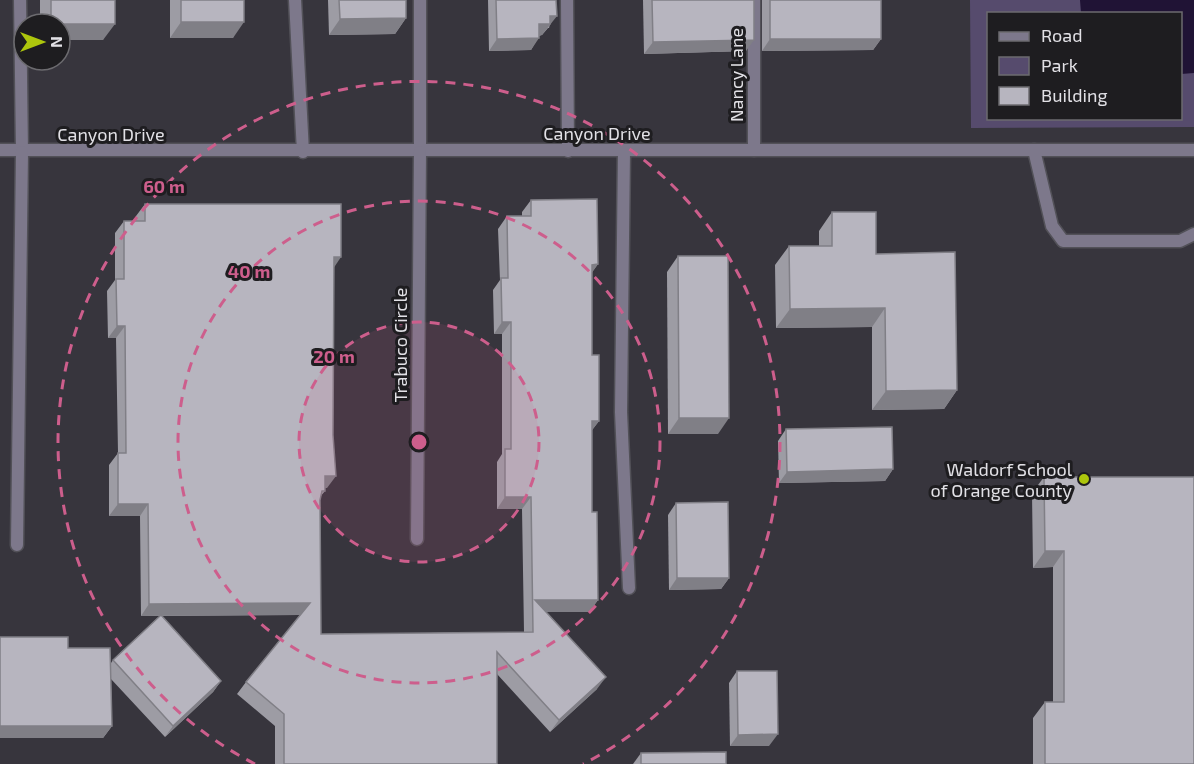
<svg xmlns="http://www.w3.org/2000/svg" width="1194" height="764" font-family="'Exo 2',sans-serif">
	<style>
		.green { fill: #564b6d; fill-rule: evenodd }
		.water { fill: #201335 }
		.lines { fill: none; stroke-linecap: round; stroke-linejoin: round }
		.service-casing { stroke: #525158; stroke-width: 15 }
		.minor-casing { stroke: #525158; stroke-width: 15 }
		.service { stroke: #7d788b; stroke-width: 12 }
		.minor { stroke: #7d788b; stroke-width: 12 }
		.wall { fill: #9d9ca4 }
		.shaded-wall { fill: #807f86 }
		.building { fill: #b7b5bf; stroke: #807f86; stroke-width: 1.5 }
		.ring { fill: none; stroke: #cd5e8c; stroke-width: 3; stroke-dasharray: 10 8 }
		.poi-dot { fill: #adc60d; stroke: #1e1d20; stroke-width: 2 }
		.labels { text-anchor: middle; dominant-baseline: central; stroke-width: 6; stroke-linejoin: round; paint-order: stroke }
		.street-label { font-size: 18px; fill: #e2e1e6; stroke: #1e1d20 }
		.poi-label { font-size: 18px; fill: #e2e1e6; stroke: #1e1d20; text-anchor: end }
		.centre { fill: #cd5e8c; stroke: #1e1d20; stroke-width: 3 }
		.ring-label { font-size: 18px; text-anchor: middle; font-weight: bold; fill: #cd5e8c; stroke: #1e1d20; stroke-width: 6; stroke-linejoin: round; paint-order: stroke }
	</style>
	<rect width="100%" height="100%" fill="#37353d"/>
	<!-- green -->
	<path class="green" d="M970 0H1194V127L971 128ZM988 14H1180V118H988Z"/>
	<!-- water -->
	<polygon class="water" points="1080,0 1194,0 1194,73 1181,74 1180,14 1081,13"/>
	<g class="lines">
		<!-- service casing -->
		<g class="service-casing">
			<g id="service">
				<polyline points="20,0 22,152"/>
				<polyline points="295,0 303,152"/>
				<polyline points="420,0 420,152"/>
				<polyline points="567,0 568,151"/>
				<polyline points="754,150 754,0"/>
				<polyline points="1034,150 1052,226 1063,241 1180,241 1194,234"/>
				<polyline points="624,151 621,412 629,588"/>
			</g>
		</g>
		<!-- minor casing -->
		<g class="minor-casing">
			<g id="minor">
				<polyline points="0,150 1194,150"/>
				<polyline points="417,539 420,152"/>
				<polyline points="17,545 22,152"/>
			</g>
		</g>
		<!-- service -->
		<use href="#service" class="service"/>
		<!-- minor -->
		<use href="#minor" class="minor"/>
	</g>
	<!-- wall -->
	<g class="wall">
		<polygon points="40,0 115,0 103,40 60,24 40,24"/>
		<polygon points="170,0 244,0 233,38 170,38"/>
		<polygon points="328,0 406,0 406,18 395,34 329,35"/>
		<polygon points="488,0 556,0 549,28 548,28 542,35 539,36 531,50 489,51"/>
		<polygon points="643,0 754,0 746,51 644,54"/>
		<polygon points="762,0 881,0 881,39 873,50 762,51"/>
		<polygon points="531,200 598,264 592,272 592,355 599,421 592,430 592,512 598,600 589,612 546,612 597,689 550,732 497,674 497,764 275,764 275,726 237,694 246,682 300,615 162,616 221,681 213,692 165,737 111,679 112,726 103,738 68,648 111,663 113,660 160,616 141,616 140,516 109,516 109,465 118,453 116,338 108,338 107,291 115,280 115,233 124,221 136,221 136,216 145,204 334,267 327,488 325,488 325,491 320,497 320,500 321,634 524,632 522,509 497,509 497,462 502,454 502,334 494,334 493,290 500,280 498,229 507,216 522,216 522,212"/>
		<polygon points="832,212 876,254 957,390 944,409 872,410 872,327 776,328 775,265 789,246 819,246 819,231"/>
		<polygon points="678,256 718,434 668,434 667,272"/>
		<polygon points="786,429 893,469 885,481 779,483 778,441"/>
		<polygon points="1044,477 1194,764 1033,764 1033,718 1045,702 1053,702 1053,567 1033,568 1032,493"/>
		<polygon points="676,503 729,578 721,589 669,590 668,515"/>
		<polygon points="737,671 769,746 730,746 729,683"/>
		<polygon points="641,753 726,764 633,764"/>
	</g>
	<!-- shaded-wall -->
	<g class="shaded-wall">
		<polygon points="550,16 557,16 542,35 531,36 539,24"/>
		<polygon points="406,18 395,34 329,35 340,19"/>
		<polygon points="181,22 244,22 233,38 170,38"/>
		<polygon points="60,24 115,24 103,40 60,40"/>
		<polygon points="539,38 531,50 489,51 497,39"/>
		<polygon points="770,39 881,39 873,50 762,51"/>
		<polygon points="754,40 746,51 644,54 653,42"/>
		<polygon points="334,257 341,257 333,269"/>
		<polygon points="598,264 589,277 592,265"/>
		<polygon points="885,308 872,327 776,328 790,309"/>
		<polygon points="502,322 511,322 502,334 494,334"/>
		<polygon points="117,326 125,326 116,338 108,338"/>
		<polygon points="957,390 944,409 872,410 886,391"/>
		<polygon points="679,418 729,418 718,434 668,434"/>
		<polygon points="592,421 599,421 590,433"/>
		<polygon points="893,469 885,481 779,483 787,472"/>
		<polygon points="325,476 336,476 327,488 316,488"/>
		<polygon points="505,497 531,497 522,509 497,509"/>
		<polygon points="118,504 148,504 140,516 109,516"/>
		<polygon points="1045,551 1064,551 1053,567 1033,568"/>
		<polygon points="677,578 729,578 721,589 669,590"/>
		<polygon points="535,600 598,600 589,612 532,612"/>
		<polygon points="310,603 301,615 141,616 149,604"/>
		<polygon points="606,677 597,689 550,732 559,720"/>
		<polygon points="221,681 213,692 165,737 173,726"/>
		<polygon points="0,726 112,726 103,738 0,738"/>
		<polygon points="778,734 769,746 730,746 738,735"/>
	</g>
	<!-- building -->
	<g class="building">
		<rect x="51" y="0" width="64" height="24"/>
		<rect x="181" y="0" width="63" height="22"/>
		<polygon points="339,0 406,0 406,18 340,19"/>
		<polygon points="496,0 556,0 557,16 550,16 550,24 539,24 539,38 497,39"/>
		<polygon points="652,0 754,0 754,40 653,42"/>
		<rect x="770" y="0" width="111" height="39"/>
		<polygon points="597,199 598,264 592,265 592,355 599,355 599,421 592,421 592,512 597,512 598,600 535,600 606,677 559,720 497,652 497,764 284,764 284,714 246,682 310,603 149,604 148,504 118,504 118,453 126,453 125,326 117,326 116,279 124,279 124,221 145,221 145,204 341,204 341,257 334,257 333,435 336,476 325,476 325,491 322,491 320,500 321,634 533,632 531,497 505,497 505,449 511,449 511,322 502,322 501,278 508,278 507,216 531,216 531,200"/>
		<polygon points="832,212 876,212 876,254 955,252 957,390 886,391 885,308 790,309 789,246 832,246"/>
		<polygon points="678,256 728,256 729,418 679,418"/>
		<polygon points="892,427 893,469 787,472 786,429"/>
		<polygon points="1044,477 1194,477 1194,764 1045,764 1045,702 1064,702 1064,551 1045,551"/>
		<polygon points="728,502 729,578 677,578 676,503"/>
		<polygon points="161,615 221,681 173,726 113,660"/>
		<polygon points="0,637 68,637 68,648 110,648 112,726 0,726"/>
		<polygon points="737,671 777,671 778,734 738,735"/>
		<polygon points="726,752 726,764 641,764 641,753"/>
	</g>
	<!-- distance rings -->
	<circle cx="419" cy="442" r="120" fill="#cd5e8c" fill-opacity=".12"/>
	<g class="ring">
		<circle cx="419" cy="442" r="120"/>
		<circle cx="419" cy="442" r="241"/>
		<path d="M255 764A361 361 0 1 1 583 764"/>
	</g>
	<!-- markers -->
	<circle class="poi-dot" cx="1084" cy="479" r="6"/>
	<g class="labels">
		<!-- street labels -->
		<g class="street-label">
			<text transform="translate(736 75) rotate(-90)">Nancy Lane</text>
			<text x="597" y="133">Canyon Drive</text>
			<text x="111" y="134">Canyon Drive</text>
			<text transform="translate(400 345) rotate(-90)">Trabuco Circle</text>
		</g>
		<!-- poi labels -->
		<g class="poi-label">
			<text x="1072" y="469">Waldorf School<tspan x="1072" dy="21">of Orange County</tspan></text>
		</g>
	</g>
	<circle cx="419" cy="442" r="9" class="centre"/>
	<g class="ring-label">
		<text x="164" y="193">60 m</text>
		<text x="249" y="278">40 m</text>
		<text x="334" y="363">20 m</text>
	</g>
	<!-- legend -->
	<rect x="987" y="12" width="195" height="108" fill="#1e1d20" stroke="#6c6b6f" stroke-width="1.5"/>
	<rect x="999" y="32" width="30" height="9" fill="#7d788b" stroke="#6c6b6f" stroke-width="1.5"/>
	<text x="1041" y="42" font-size="18" fill="#e2e1e6">Road</text>
	<rect x="999" y="57" width="30" height="18" fill="#564b6d" stroke="#6c6b6f" stroke-width="1.5"/>
	<text x="1041" y="72" font-size="18" fill="#e2e1e6">Park</text>
	<rect x="999" y="87" width="30" height="18" fill="#b7b5bf" stroke="#6c6b6f" stroke-width="1.5"/>
	<text x="1041" y="102" font-size="18" fill="#e2e1e6">Building</text>
	<!-- north arrow -->
	<g transform="translate(42 42) rotate(90)"><circle r="28" fill="#1e1d20" stroke="#6c6b6f" stroke-width="1.5"/>
	<path d="M0-4.5L10 22L0 15L-10 22Z" fill="#adc60d"/>
	<text y="-9" font-size="16" font-weight="bold" text-anchor="middle" fill="#e2e1e6">N</text>
	</g>
</svg>
